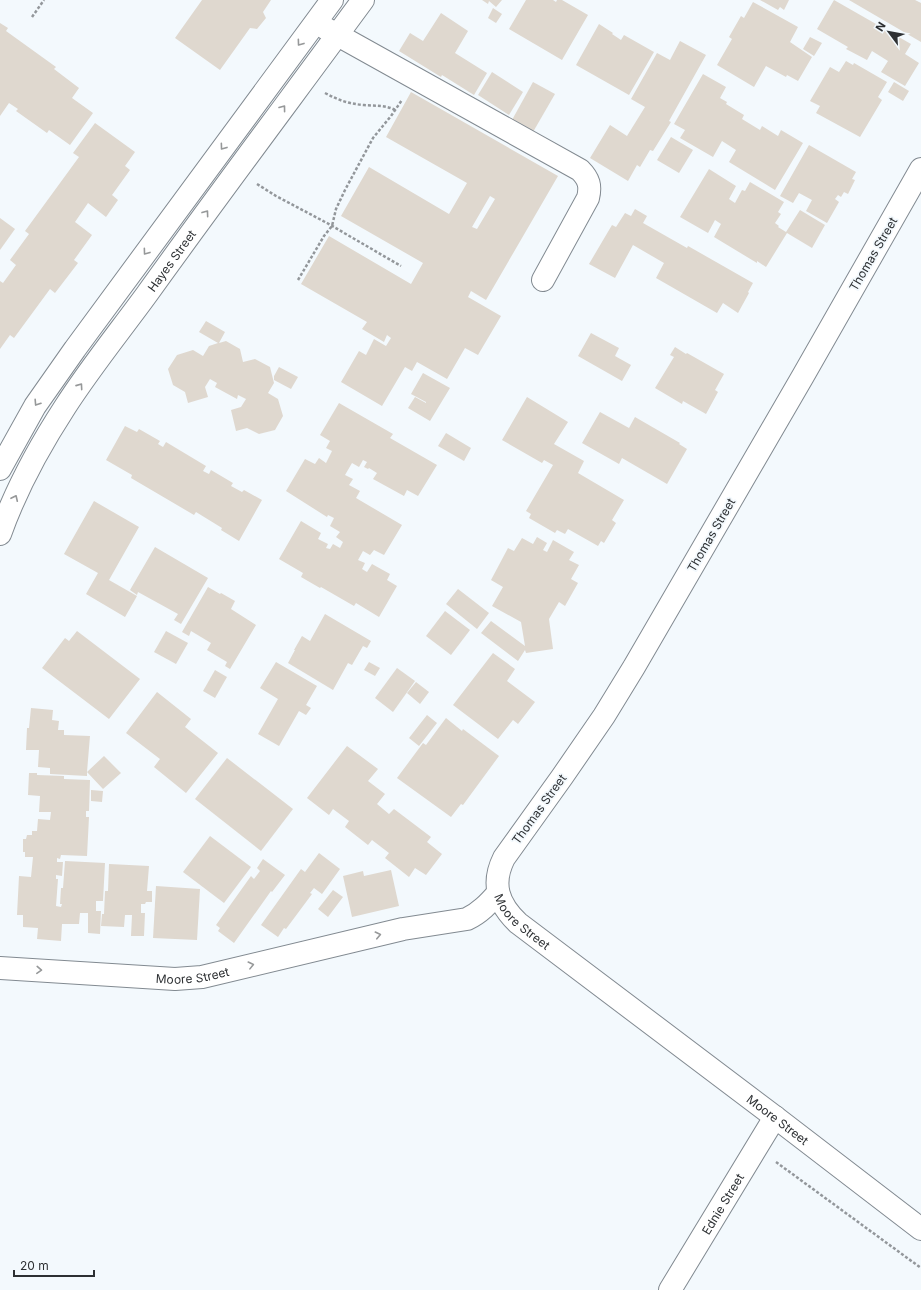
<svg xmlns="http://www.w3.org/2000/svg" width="921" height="1290" font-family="Inter,sans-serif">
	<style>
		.building { fill: #dfd8cf; fill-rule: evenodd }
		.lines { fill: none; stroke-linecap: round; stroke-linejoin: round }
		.minor-casing { stroke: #828a91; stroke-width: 24 }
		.path { stroke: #93979b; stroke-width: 2.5; stroke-dasharray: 3 2; stroke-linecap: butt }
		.minor { stroke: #fff; stroke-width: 22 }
		.oneway { stroke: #969899 }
		.labels { text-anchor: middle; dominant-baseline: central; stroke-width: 3.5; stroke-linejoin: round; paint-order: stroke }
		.street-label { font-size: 12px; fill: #2d3033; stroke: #f3f9fd }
	</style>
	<rect width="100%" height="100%" fill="#f3f9fd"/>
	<!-- building -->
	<g class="building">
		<polygon points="202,0 271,0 263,12 266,18 257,29 250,28 220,70 175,38"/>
		<polygon points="482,0 502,0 496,7 489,1 488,4"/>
		<polygon points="526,0 553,0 556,2 557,0 562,0 588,15 562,60 509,29"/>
		<polygon points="760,0 789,0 784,10 780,7 778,10"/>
		<polygon points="834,0 911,44 905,54 919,63 905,86 881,72 888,61 872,51 867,60 846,49 848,47 817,29"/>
		<polygon points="849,0 915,0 921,3 921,42"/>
		<polygon points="753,2 798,27 790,42 812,57 798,81 787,75 786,77 766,66 754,87 717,65 732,39 729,37 741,16 744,18"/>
		<polygon points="493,8 502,14 496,23 488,18"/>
		<polygon points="441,13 468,31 455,53 487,73 474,95 442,75 441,77 399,51 410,33 423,41"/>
		<polygon points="0,23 8,28 6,31 56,67 54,69 79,88 72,98 93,113 70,145 49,130 47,133 16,111 18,109 9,103 0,116"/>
		<polygon points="599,24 613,33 612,34 621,40 624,35 654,52 629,95 576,65"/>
		<polygon points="810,37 822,43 814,56 803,49"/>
		<polygon points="680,41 706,55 669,121 671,122 653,151 650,150 640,167 637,165 628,181 590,158 610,125 627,136 645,107 631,99 657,53 670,60"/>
		<polygon points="846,61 853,65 854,63 887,82 878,97 882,100 860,137 816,113 820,106 810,101 830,67 839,72"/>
		<polygon points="492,72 523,92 509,115 478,95"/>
		<polygon points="703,74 726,87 720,98 727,102 726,104 744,115 742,119 760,130 762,126 778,136 781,130 803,143 775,190 729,162 736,150 722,141 713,157 680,138 685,130 674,124"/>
		<polygon points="533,82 555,94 533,132 512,120"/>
		<polygon points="894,82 909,91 903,101 888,92"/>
		<path d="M411 92 558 176 486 300 471 291 468 297 501 316 478 355 465 348 447 379 417 362 412 371 405 367 382 406 341 382 359 351 366 355 374 339 386 346 391 338 387 335 384 342 362 329 367 322 301 284 329 236 411 284 423 263 341 216 369 167 449 214 467 183 386 137ZM490 196 495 199 477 229 472 227Z"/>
		<polygon points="95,123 135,152 125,166 130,170 112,195 118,200 106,217 88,203 75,222 92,235 74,260 78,263 55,293 50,289 14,338 10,335 0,349 0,281 3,283 16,265 10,260 29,234 25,231 79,157 73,153"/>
		<polygon points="671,137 693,150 679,173 657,160"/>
		<polygon points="809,145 856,172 852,179 855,180 848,194 844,192 841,197 838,195 835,199 839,202 827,223 806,211 812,200 799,193 793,203 780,196"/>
		<polygon points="709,169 736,186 729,199 735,203 742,190 745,191 750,182 784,202 778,212 781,214 775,223 779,226 778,227 786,232 800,210 825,225 812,248 787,233 766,267 757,261 757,263 714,237 721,224 715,220 708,233 680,217"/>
		<polygon points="635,209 647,216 643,223 687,248 688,246 753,283 748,292 749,293 738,313 723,303 717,313 656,278 664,263 633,245 615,278 589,264 612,225 616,227 625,213 631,216"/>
		<polygon points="0,218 15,229 0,250"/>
		<polygon points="206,321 225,332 219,343 226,341 240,349 243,362 255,359 270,367 274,383 268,393 278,399 283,416 275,430 259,434 247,428 236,431 231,410 241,407 246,399 238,395 237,399 215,387 217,383 210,379 205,387 208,397 188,403 185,392 173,385 168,369 177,355 193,350 203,356 209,346 218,343 199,332"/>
		<polygon points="591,333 619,348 615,356 631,365 622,381 578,356"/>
		<polygon points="675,347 686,354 687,353 724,374 715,390 718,392 706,414 683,401 682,404 655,388 674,357 670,355"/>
		<polygon points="279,367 298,377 291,389 274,380 274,376"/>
		<polygon points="423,373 450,388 430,421 408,408 415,397 426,403 426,402 411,394"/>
		<polygon points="527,397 568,422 554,444 584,461 578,473 624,500 612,520 616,523 604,543 601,541 598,546 568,529 565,534 557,530 555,533 529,518 531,514 526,511 553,465 544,460 542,463 502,440"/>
		<polygon points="339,403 393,434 390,438 437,465 418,496 407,490 404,496 373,479 377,473 369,468 368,469 364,467 367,462 363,460 359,467 352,463 345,475 353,479 349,485 360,491 356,498 402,525 384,555 374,550 370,555 363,551 358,560 365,563 362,569 367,572 372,564 390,574 387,580 397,586 379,617 356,603 354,606 321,587 320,588 301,577 303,573 279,559 301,521 321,533 318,539 328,544 326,548 330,549 333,544 340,548 343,542 336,537 340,532 330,526 334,518 328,515 327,517 286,491 305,459 315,464 319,458 326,463 332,451 326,448 330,441 320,435"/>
		<polygon points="600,412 629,428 635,417 680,443 679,444 687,449 667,484 622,458 619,464 582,443"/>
		<polygon points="125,426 137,432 139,429 160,441 158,444 163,447 166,442 206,466 203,471 209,474 211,470 233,483 231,486 242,492 244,490 262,500 239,541 221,530 222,528 196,512 194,515 131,478 132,475 106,460"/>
		<polygon points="446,433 471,448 464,461 438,446"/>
		<polygon points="94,501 139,527 109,580 137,596 125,617 86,594 98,573 64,554"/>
		<polygon points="537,537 547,543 543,550 547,552 553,540 574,552 569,560 579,565 571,579 578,583 565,606 559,602 549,619 553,649 526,653 525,650 518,661 481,633 491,621 525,646 521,622 492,606 503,587 491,580 508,548 514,551 522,538 533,544"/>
		<polygon points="155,547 208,578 181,624 174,620 178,614 138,592 137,595 130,590"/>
		<polygon points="208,587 220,594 221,593 235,601 231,609 256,625 230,669 225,666 227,662 207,650 211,643 191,631 189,636 182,632"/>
		<polygon points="458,589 489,613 477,629 446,604"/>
		<polygon points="445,611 470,630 451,655 426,636"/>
		<polygon points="325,614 371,641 367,648 363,646 352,665 348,663 333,690 288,663 295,650 294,650 302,636 310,641"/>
		<polygon points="77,631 140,679 109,719 42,668 65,638 69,641"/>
		<polygon points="166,631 188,643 176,664 154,652"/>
		<polygon points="493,653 515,669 507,681 535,702 518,724 513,720 498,739 453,705"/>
		<polygon points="276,662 317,686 306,705 311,708 306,715 299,711 279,746 258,734 278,699 260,688"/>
		<polygon points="369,662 380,668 375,676 364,670"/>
		<polygon points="397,668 415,681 393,712 375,698"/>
		<polygon points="215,670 227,677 215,698 203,691"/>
		<polygon points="416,682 429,692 420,704 407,693"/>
		<polygon points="157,692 191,719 185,727 218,753 186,793 154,767 160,759 126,733"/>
		<polygon points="31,708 53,710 52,720 59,721 58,730 64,730 64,735 90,736 87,772 104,756 121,773 103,789 87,772 87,776 50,774 50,768 38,767 39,750 26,750 27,728 29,728"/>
		<polygon points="427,715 437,723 419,746 409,738"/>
		<polygon points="446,718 462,731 463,729 499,756 463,805 461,804 451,817 397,778 423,743 426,745"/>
		<polygon points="347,746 378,769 368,781 385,794 377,804 389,814 394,809 431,837 427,842 442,854 426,875 415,868 409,877 385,858 389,853 372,840 368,845 345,827 349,821 333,809 329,815 307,798"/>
		<polygon points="227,758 293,809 261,851 195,799"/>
		<polygon points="29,773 37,773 37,775 64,776 64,779 90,780 89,811 86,811 86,817 89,817 87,856 61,855 60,859 57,858 57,862 63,862 62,876 56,875 56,879 58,879 56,906 61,907 62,904 60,904 61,888 63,888 65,861 105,863 103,901 96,901 96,911 101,911 100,934 88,933 88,913 80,913 79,924 62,924 61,941 37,939 38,928 23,927 23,915 17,915 19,876 31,877 33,857 25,857 25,852 23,852 23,839 26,839 27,835 32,835 32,831 37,831 38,819 50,820 51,812 39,812 40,796 28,795"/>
		<polygon points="91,790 103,791 102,802 91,801"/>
		<polygon points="210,836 251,867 224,903 183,872"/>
		<polygon points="319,853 340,869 322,894 314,888 310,893 312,894 286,929 284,928 278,937 261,925 301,869 305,872"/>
		<polygon points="263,859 285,875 272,892 271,891 234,943 218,931 220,928 216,925 251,876 254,879 260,871 257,868"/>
		<polygon points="109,864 149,866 147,891 152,891 152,902 146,902 145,904 141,904 141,913 145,913 144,936 131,936 132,915 125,915 124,927 101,926 102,914 104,914 105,891 108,891"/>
		<polygon points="391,870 399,906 352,917 343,876 363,871 364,876"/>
		<polygon points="156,886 200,889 197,940 153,938"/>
		<polygon points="333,890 343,897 328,917 318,909"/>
	</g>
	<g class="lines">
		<!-- minor casing -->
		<g class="minor-casing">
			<g id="minor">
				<path d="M325 28 580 170C589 179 591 186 588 198L543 280"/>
				<path id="s1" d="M921 169 803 376 634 667 604 716 562 777 504 858C491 884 498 904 518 923L775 1117 921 1229"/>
				<polyline points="0,469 35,406 75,349 332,0"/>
				<path id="s2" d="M0 534C16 489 39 447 65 407 90 368 120 331 147 294 218 195 291 98 363 0"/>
				<path id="s3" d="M0 968 175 979 202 977 403 929 467 919C480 913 489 903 498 893"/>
				<path id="s4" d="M670 1290 775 1117"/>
			</g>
		</g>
		<!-- path -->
		<g class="path">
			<polyline points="32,17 44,0"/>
			<path d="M325 93C338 100 349 104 364 105 375 106 386 105 395 110"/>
			<polyline points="257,184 276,196 327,223 401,266"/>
			<polyline points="298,280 324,236 332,226 336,209 345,190 373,138 391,116 402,100"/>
			<polyline points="776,1162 921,1268"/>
		</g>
		<!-- minor -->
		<use href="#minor" class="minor"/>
	</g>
	<!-- one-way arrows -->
	<defs><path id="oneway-chevron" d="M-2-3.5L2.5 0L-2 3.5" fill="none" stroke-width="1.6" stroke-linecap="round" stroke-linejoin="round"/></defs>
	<g class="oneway">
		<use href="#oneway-chevron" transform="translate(300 43) rotate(126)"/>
		<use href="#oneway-chevron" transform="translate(283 108) rotate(-53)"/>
		<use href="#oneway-chevron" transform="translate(223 147) rotate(126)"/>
		<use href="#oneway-chevron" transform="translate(206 213) rotate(-54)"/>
		<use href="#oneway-chevron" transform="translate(146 252) rotate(126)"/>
		<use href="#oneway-chevron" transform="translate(80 386) rotate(-55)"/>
		<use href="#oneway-chevron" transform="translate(37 403) rotate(123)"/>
		<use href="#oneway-chevron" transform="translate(15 498) rotate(-65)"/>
		<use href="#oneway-chevron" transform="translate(378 935) rotate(-13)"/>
		<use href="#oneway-chevron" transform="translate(251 965) rotate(-14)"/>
		<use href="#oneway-chevron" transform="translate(39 970) rotate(3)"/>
	</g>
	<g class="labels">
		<!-- street labels -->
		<g class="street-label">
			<text transform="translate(873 254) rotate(-60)">Thomas Street</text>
			<text stroke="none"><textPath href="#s2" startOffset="324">Hayes Street</textPath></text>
			<text transform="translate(711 535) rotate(-60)">Thomas Street</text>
			<text transform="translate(539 809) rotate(-54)">Thomas Street</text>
			<text stroke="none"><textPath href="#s1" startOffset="880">Moore Street</textPath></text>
			<text stroke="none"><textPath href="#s3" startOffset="193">Moore Street</textPath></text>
			<text stroke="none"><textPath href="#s1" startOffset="1204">Moore Street</textPath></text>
			<text stroke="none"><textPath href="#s4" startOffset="101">Ednie Street</textPath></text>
		</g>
	</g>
	<!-- north arrow -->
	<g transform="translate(889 32) rotate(302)" stroke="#f3f9fd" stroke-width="3" paint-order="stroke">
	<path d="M0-3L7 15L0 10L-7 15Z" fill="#2d3033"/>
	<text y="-6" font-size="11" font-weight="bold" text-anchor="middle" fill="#2d3033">N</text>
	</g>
	<!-- scale -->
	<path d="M14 1270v6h80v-6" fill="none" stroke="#2d3033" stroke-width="2"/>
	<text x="20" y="1270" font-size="12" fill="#2d3033" stroke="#f3f9fd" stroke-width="3" paint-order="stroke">20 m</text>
</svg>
